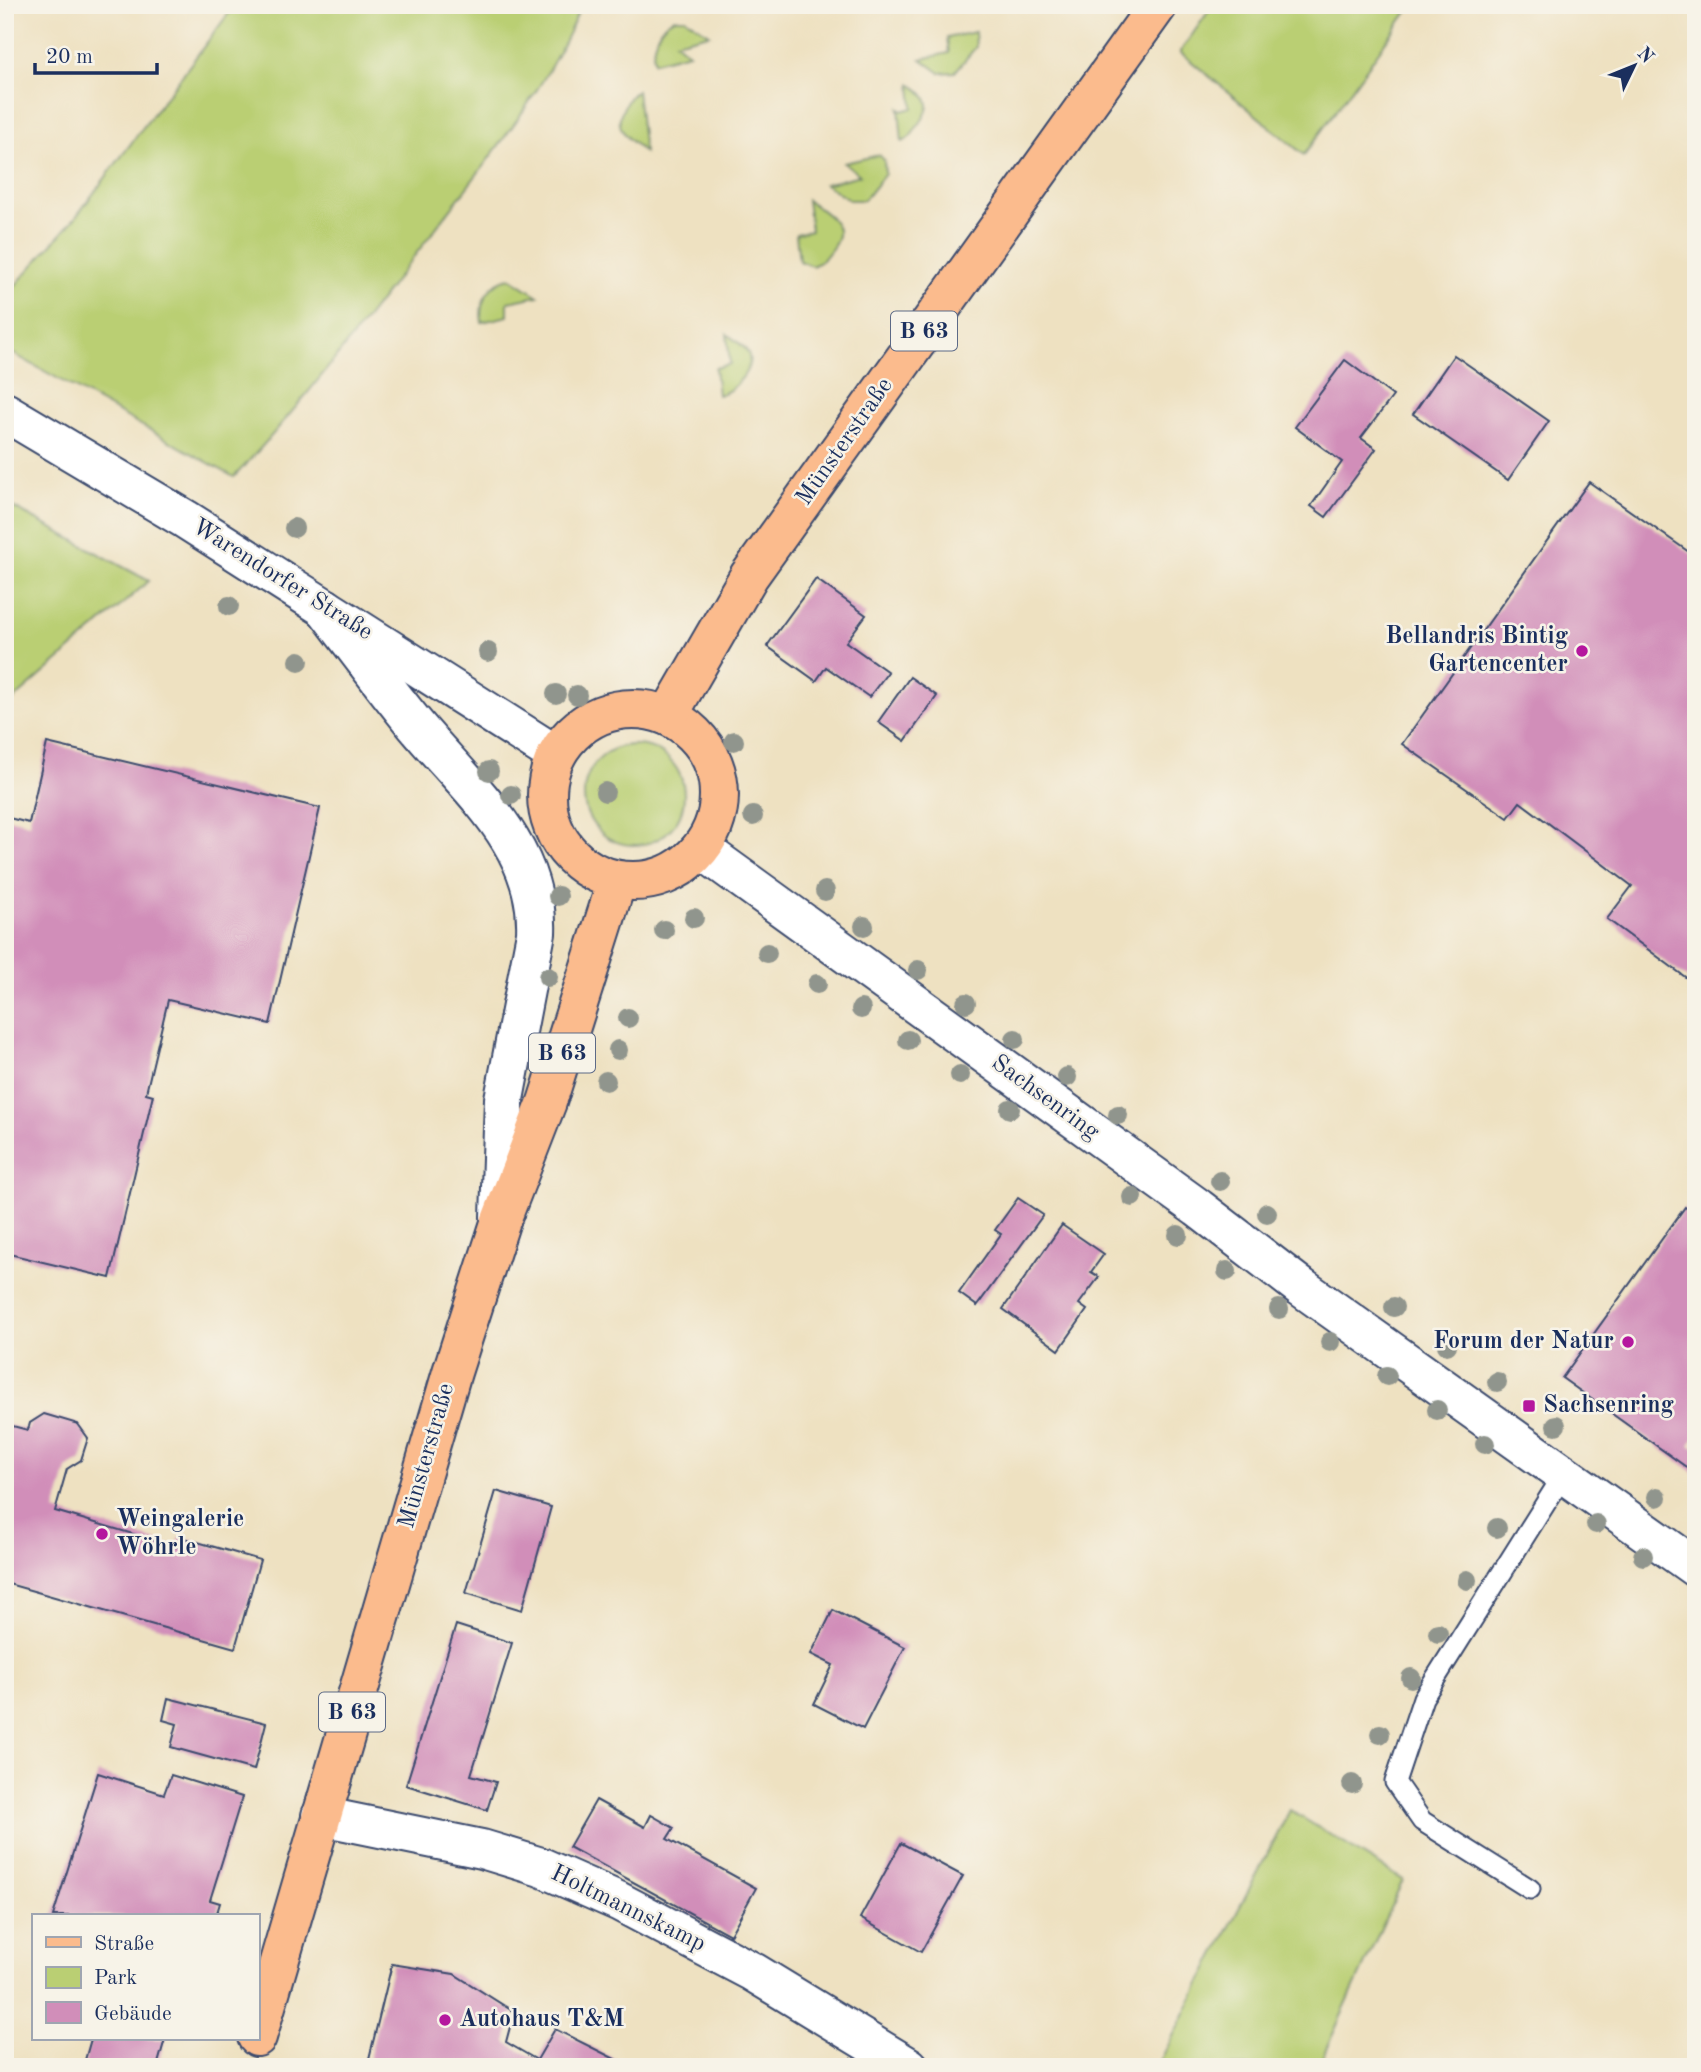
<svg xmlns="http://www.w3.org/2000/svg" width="1701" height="2072" font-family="'Old Standard TT',serif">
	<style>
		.green { fill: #bacf73; stroke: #6a7f68; stroke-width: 2 }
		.building { fill: #d18eb9 }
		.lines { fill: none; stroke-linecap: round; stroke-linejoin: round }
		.service-casing { stroke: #3b4a6d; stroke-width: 23 }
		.minor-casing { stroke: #3b4a6d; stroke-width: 42 }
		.tertiary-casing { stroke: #3b4a6d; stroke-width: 42 }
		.primary-casing { stroke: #3b4a6d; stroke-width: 42 }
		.service { stroke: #fff; stroke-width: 19 }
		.minor { stroke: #fff; stroke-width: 38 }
		.tertiary { stroke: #fff; stroke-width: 38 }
		.primary { stroke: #fbbb8d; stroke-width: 38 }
		.tree { fill: #90958d }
		.poi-dot { fill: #b5179e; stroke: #f7f3e8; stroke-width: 2.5 }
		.labels { text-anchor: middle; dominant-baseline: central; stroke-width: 5; stroke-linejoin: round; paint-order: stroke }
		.shield { fill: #f7f3e8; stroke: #5d6a87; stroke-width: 2 }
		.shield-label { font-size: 23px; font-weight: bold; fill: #1b2f5e }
		.street-label { font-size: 24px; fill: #1b2f5e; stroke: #f7f3e8 }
		.poi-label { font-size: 24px; font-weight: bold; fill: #1b2f5e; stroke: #f7f3e8; text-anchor: start }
	</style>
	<rect width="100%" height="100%" fill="#f7f3e8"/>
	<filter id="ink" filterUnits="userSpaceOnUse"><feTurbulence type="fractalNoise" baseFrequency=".0143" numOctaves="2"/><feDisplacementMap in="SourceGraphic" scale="14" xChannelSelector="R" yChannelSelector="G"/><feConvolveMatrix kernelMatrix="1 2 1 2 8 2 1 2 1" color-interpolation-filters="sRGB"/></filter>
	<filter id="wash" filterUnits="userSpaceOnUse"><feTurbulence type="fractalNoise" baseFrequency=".00686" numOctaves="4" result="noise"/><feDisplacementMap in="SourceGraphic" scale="28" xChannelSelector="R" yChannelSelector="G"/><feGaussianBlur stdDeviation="1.57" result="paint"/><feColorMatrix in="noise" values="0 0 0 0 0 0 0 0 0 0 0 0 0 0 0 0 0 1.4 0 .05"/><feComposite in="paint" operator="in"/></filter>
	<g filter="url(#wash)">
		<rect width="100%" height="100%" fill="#eee1c1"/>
		<!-- green -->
		<g class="green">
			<path d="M235 5H581C546 92 485 163 429 237 366 318 305 402 234 477L5 349V297L75 218Z"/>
			<polygon points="1213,5 1412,5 1304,155 1180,52"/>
			<path d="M675 18H685L709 34 675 42 689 53 654 62C651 45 658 24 675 18Z"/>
			<polygon points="975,32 976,47 955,72 940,73 921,59 949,53 947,38"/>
			<path d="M911 84C932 98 933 107 917 127 913 133 910 139 902 142L899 108 902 111 913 108Z"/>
			<path d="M637 91 644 152C630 140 612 129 623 109 627 102 629 95 637 91Z"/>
			<polygon points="879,155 884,160 885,174 864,200 849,200 825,184 860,175 844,163"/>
			<path d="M807 200C825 213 849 224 833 247 826 256 823 262 812 266L799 261 796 234 811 230Z"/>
			<path d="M510 278 538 296 508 302V316L482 322C478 303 490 281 510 278Z"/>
			<path d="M727 334C734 340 743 344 748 353 755 369 733 392 718 395L715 368 730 364Z"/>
			<polygon points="5,503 149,581 5,707"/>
			<circle cx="634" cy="795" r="50"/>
			<polygon points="1290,1810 1403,1880 1318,2067 1157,2067"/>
		</g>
		<g id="blocks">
			<!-- building -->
			<g class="building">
				<polygon points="1454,355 1549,421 1508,480 1413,414"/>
				<polygon points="1345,360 1393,396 1361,438 1376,449 1326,517 1311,506 1342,462 1295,427"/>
				<polygon points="1589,482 1696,557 1696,985 1607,919 1632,886 1520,802 1508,818 1402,744"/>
				<polygon points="816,579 866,615 846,642 888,672 869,697 826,667 816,681 767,646"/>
				<polygon points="910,677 937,696 905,741 878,722"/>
				<polygon points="47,743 320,808 270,1024 168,1000 146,1093 153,1095 110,1278 5,1253 5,817 29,823"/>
				<polygon points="1018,1198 1043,1215 977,1306 959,1293 1001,1234 995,1230"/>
				<polygon points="1685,1207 1696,1215 1696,1436 1690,1445 1696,1449 1696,1474 1562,1378"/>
				<polygon points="1062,1225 1104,1254 1091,1272 1099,1277 1079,1304 1087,1310 1059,1350 1003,1309"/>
				<polygon points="44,1414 78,1424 88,1438 81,1460 67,1469 55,1511 177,1547 180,1537 260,1560 235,1648 5,1583 5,1424 28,1430 30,1423"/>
				<polygon points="496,1491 551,1507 522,1610 466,1593"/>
				<polygon points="833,1610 905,1647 863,1729 814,1704 833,1665 811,1654"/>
				<polygon points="456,1625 512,1643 471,1775 496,1782 487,1810 406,1785"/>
				<polygon points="168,1698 266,1723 254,1770 171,1747 177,1724 163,1720"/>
				<polygon points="98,1773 164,1794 171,1775 242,1797 210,1900 220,1903 216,1916 53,1916"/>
				<polygon points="596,1800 645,1827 651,1815 674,1828 667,1839 756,1888 730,1935 569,1847"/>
				<polygon points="901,1843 963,1876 921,1952 860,1918"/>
				<polygon points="392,1964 454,1974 514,2012 506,2042 537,2060 555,2029 619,2061 616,2067 367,2067"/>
				<polygon points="91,2039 165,2039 157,2067 83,2067"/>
			</g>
		</g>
	</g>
	<g filter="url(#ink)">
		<use href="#blocks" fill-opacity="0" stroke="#3b4a6d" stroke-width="2"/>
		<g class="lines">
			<!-- service casing -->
			<g class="service-casing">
				<polyline id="service" points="1530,1889 1422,1821 1395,1782 1423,1698 1564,1474"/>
			</g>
			<!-- minor casing -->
			<g class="minor-casing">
				<polyline id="minor" points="321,1816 482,1849 541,1867 618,1901 753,1972 909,2067"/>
			</g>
			<!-- tertiary casing -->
			<g class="tertiary-casing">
				<g id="tertiary">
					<polyline points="5,412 185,519 556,755"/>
					<path d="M325 608C354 646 383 685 413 722 465 786 540 844 536 933L504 1099 500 1217"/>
					<polyline points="701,849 1198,1208 1301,1287 1696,1568"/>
				</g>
			</g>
			<!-- primary casing -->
			<g class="primary-casing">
				<g id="primary">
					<circle cx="633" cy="795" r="86"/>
					<polyline points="668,716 749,576 1158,5"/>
					<polyline points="257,2037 452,1372 500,1223 547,1102 617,881"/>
				</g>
			</g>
			<!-- service -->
			<use href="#service" class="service"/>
			<!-- minor -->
			<use href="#minor" class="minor"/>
			<!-- tertiary -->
			<use href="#tertiary" class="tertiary"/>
			<!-- primary -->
			<use href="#primary" class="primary"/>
		</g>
		<!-- trees -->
		<g class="tree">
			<circle cx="294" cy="528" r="10"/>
			<circle cx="229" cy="606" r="10"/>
			<circle cx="488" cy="652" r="10"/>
			<circle cx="299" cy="661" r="10"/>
			<circle cx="556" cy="694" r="10"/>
			<circle cx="577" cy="695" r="10"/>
			<circle cx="734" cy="741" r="10"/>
			<circle cx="489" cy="771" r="10"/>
			<circle cx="605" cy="792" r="10"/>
			<circle cx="511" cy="795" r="10"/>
			<circle cx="753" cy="816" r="10"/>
			<circle cx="825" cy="891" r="10"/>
			<circle cx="558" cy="896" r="10"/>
			<circle cx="694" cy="918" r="10"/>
			<circle cx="864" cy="926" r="10"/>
			<circle cx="664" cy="930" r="10"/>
			<circle cx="767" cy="953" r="10"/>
			<circle cx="918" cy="970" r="10"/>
			<circle cx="548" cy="977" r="10"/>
			<circle cx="817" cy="984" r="10"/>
			<circle cx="966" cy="1003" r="10"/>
			<circle cx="861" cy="1009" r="10"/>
			<circle cx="628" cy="1018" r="10"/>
			<circle cx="1015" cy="1039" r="10"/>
			<circle cx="908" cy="1040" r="10"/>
			<circle cx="618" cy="1050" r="10"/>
			<circle cx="960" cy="1075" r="10"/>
			<circle cx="1067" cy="1077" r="10"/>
			<circle cx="606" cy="1081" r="10"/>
			<circle cx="1010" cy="1109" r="10"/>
			<circle cx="1118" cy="1115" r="10"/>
			<circle cx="1220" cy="1181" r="10"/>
			<circle cx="1132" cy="1197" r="10"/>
			<circle cx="1267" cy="1213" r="10"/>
			<circle cx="1178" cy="1235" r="10"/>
			<circle cx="1227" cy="1271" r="10"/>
			<circle cx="1394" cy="1307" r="10"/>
			<circle cx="1279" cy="1309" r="10"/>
			<circle cx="1330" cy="1342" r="10"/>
			<circle cx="1447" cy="1345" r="10"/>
			<circle cx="1387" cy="1376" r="10"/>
			<circle cx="1497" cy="1382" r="10"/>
			<circle cx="1437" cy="1410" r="10"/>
			<circle cx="1556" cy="1425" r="10"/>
			<circle cx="1485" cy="1444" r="10"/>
			<circle cx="1657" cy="1497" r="10"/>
			<circle cx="1596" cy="1524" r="10"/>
			<circle cx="1497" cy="1528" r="10"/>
			<circle cx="1643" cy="1556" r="10"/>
			<circle cx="1467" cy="1580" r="10"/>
			<circle cx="1438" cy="1633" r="10"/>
			<circle cx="1411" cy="1678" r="10"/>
			<circle cx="1380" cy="1734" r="10"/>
			<circle cx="1352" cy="1784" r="10"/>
		</g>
	</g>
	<!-- markers -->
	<g class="poi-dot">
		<circle cx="1582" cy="651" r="7"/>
		<circle cx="1628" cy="1342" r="7"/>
		<rect x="1522" y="1399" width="14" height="14" rx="3.5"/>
		<circle cx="102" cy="1534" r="7"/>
		<circle cx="445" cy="2020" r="7"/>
	</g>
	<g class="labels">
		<!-- shield labels -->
		<g class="shield">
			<rect x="891" y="311.5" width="66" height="39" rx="5"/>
			<rect x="529" y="1033.5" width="66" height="39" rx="5"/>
			<rect x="319" y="1692.5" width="66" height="39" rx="5"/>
		</g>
		<g class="shield-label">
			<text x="924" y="331">B 63</text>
			<text x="562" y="1053">B 63</text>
			<text x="352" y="1712">B 63</text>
		</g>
		<!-- street labels -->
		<g class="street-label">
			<text transform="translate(845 442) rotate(-55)">Münsterstraße</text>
			<text transform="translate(282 580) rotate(32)">Warendorfer Straße</text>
			<text transform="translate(1045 1098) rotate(36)">Sachsenring</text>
			<text transform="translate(427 1456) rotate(-74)">Münsterstraße</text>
			<text transform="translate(628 1909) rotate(26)">Holtmannskamp</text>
		</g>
		<!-- poi labels -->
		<g class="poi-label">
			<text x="1568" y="637" text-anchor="end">Bellandris Bintig<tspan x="1568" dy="28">Gartencenter</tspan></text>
			<text x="1614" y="1342" text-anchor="end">Forum der Natur</text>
			<text x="1543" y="1406">Sachsenring</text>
			<text x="116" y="1520">Weingalerie<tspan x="116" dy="28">Wöhrle</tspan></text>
			<text x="459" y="2020">Autohaus T&amp;M</text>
		</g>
	</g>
	<!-- margin -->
	<rect width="1701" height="2072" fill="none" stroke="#f7f3e8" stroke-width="28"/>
	<!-- legend -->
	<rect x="32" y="1914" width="228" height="126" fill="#f7f3e8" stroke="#9fa5b1" stroke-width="2"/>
	<rect x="46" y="1937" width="35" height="10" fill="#fbbb8d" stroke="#9fa5b1" stroke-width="2"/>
	<text x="94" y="1950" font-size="21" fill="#1b2f5e">Straße</text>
	<rect x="46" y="1967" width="35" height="21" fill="#bacf73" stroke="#9fa5b1" stroke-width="2"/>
	<text x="94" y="1984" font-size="21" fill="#1b2f5e">Park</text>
	<rect x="46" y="2002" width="35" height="21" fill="#d18eb9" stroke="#9fa5b1" stroke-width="2"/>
	<text x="94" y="2020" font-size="21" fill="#1b2f5e">Gebäude</text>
	<!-- north arrow -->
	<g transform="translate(1634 66) rotate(47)" stroke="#f7f3e8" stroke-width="5" paint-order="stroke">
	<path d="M0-5L12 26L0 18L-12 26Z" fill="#1b2f5e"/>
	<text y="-10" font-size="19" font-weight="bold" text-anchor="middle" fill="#1b2f5e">N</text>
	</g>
	<!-- scale -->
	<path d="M35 63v10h122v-10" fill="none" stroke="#1b2f5e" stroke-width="3.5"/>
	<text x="46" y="63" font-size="21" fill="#1b2f5e" stroke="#f7f3e8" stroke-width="5" paint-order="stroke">20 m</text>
</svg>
